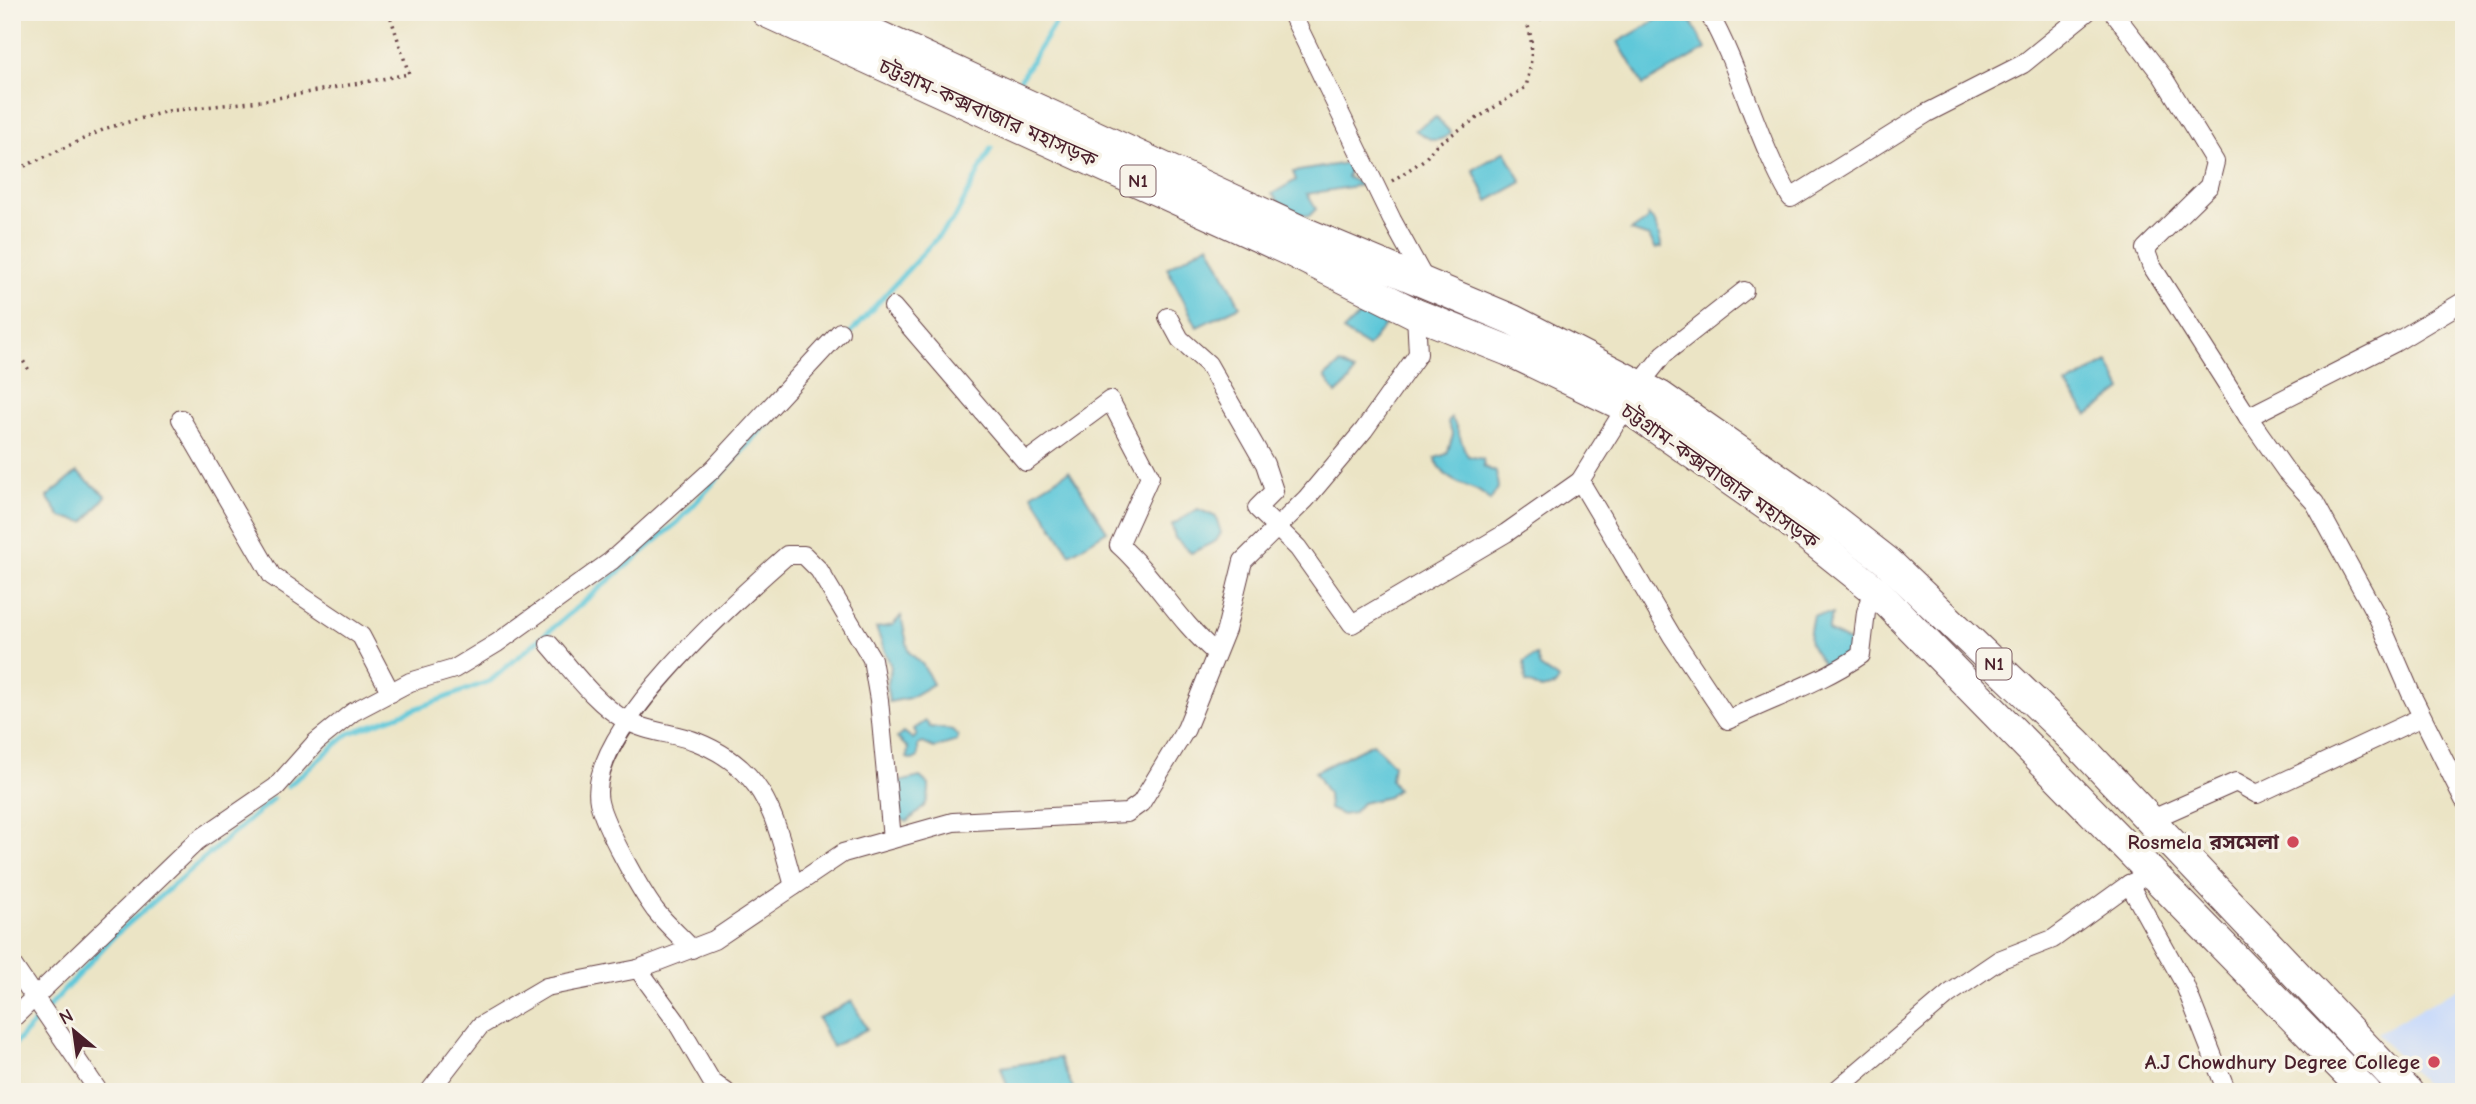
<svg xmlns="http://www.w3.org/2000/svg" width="2476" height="1104" font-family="'Comic Neue','Noto Sans Bengali',sans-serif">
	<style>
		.built { fill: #cbdbf9 }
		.water { fill: #5dc7d9; stroke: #547382; stroke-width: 2 }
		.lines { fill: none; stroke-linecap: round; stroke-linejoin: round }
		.stream { stroke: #5dc7d9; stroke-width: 5 }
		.minor-casing { stroke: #623d42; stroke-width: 20 }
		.trunk-casing { stroke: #623d42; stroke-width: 32 }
		.path { stroke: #623d42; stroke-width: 3.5; stroke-dasharray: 2 5; stroke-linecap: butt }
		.minor { stroke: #fff; stroke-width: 18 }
		.trunk { stroke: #fff; stroke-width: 30 }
		.poi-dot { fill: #d1495b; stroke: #f7f3e8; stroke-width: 2.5 }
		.labels { text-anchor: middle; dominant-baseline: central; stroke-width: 7; stroke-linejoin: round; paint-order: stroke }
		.shield { fill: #f7f3e8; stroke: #7e5f64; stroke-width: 2 }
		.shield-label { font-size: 19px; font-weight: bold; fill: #4a1f2b }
		.street-label { font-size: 21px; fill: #4a1f2b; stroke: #f7f3e8 }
		.poi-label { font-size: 21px; font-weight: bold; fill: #4a1f2b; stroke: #f7f3e8; text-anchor: end }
	</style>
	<rect width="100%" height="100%" fill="#f7f3e8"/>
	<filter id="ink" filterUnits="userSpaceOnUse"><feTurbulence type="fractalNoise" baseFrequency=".0143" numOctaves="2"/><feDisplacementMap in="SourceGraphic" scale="14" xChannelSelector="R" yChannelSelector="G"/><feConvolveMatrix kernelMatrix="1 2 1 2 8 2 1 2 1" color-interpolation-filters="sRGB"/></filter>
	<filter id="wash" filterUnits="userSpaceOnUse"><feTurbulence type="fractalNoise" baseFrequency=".00686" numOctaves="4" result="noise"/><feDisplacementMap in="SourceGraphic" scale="28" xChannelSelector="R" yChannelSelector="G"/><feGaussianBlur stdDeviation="1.57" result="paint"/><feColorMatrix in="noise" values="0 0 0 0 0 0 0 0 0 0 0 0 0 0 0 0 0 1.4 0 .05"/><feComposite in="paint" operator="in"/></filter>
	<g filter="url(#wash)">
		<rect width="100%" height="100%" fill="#ebe4c5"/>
		<!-- built -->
		<polygon class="built" points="2464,985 2464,1092 2432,1092 2377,1033"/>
		<!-- water -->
		<g class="water">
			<polygon points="1670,12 1686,12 1706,49 1643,85 1618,42"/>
			<path d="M1436 117 1451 133C1436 145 1430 140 1415 130Z"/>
			<polygon points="1505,151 1522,182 1488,201 1473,170"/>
			<polygon points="1352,162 1347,177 1362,185 1307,194 1316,209 1309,216 1301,214 1301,227 1272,194 1296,180 1293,172"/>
			<polygon points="1648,215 1655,223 1662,247 1656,249 1649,237 1631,231 1647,220"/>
			<polygon points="1209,244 1240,306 1197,327 1167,268"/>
			<polygon points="1362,312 1390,319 1368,347 1343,331"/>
			<polygon points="2108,362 2122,390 2088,415 2066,385"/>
			<polygon points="1340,364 1354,372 1349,382 1336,394 1325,377"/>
			<path d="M1451 418C1461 431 1460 444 1468 456L1483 459 1484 467 1496 472 1498 488 1490 501C1474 480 1449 492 1435 458L1447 454 1453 435 1448 423Z"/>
			<polygon points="1069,471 1107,531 1070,554 1032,494"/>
			<polygon points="77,472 106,496 85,522 61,517 47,497"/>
			<polygon points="1198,509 1216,517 1221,533 1216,541 1191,553 1175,538 1172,525"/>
			<path d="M1832 614 1828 631 1858 647 1818 676 1819 665 1823 663C1805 640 1808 642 1813 615Z"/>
			<polygon points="901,616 909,652 923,665 933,684 909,698 889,702 887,688 891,667 876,628 893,625"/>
			<polygon points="1536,655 1540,667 1559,680 1555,686 1541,689 1526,682 1524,662"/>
			<polygon points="926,721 930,727 953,730 958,736 957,741 934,748 923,743 918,745 918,757 913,760 907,758 908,748 897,738 904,732 913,739 917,735 914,729"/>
			<polygon points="1373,743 1393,764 1391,780 1397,789 1388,797 1362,803 1353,813 1342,815 1329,809 1328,794 1315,772"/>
			<path d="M920 777 929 785C930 806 921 809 907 822L892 813 895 783Z"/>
			<polygon points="852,1001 867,1029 832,1047 818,1018"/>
			<polygon points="1059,1058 1074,1090 1009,1092 1001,1067"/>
		</g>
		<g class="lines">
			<!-- stream -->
			<g class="stream">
				<polyline points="1021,78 1062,12"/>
				<polyline points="845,339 955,218 991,148"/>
				<polyline points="288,786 348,734 490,681 678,522 784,405"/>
				<polyline points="12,1047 114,936 273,799"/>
			</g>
		</g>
	</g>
	<g filter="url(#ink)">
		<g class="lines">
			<!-- minor casing -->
			<g class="minor-casing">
				<g id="minor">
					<polyline points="1291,12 1392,220 1426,282"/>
					<path d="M1708 12C1742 72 1756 139 1791 198L1927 113 2023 64 2087 12"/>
					<polyline points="2113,12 2163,77 2215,162 2209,186 2145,249 2151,265 2248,417 2394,343 2464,301"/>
					<path d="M893 307 1026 462 1110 400 1150 476 1119 545C1155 577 1177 620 1215 652"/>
					<path d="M1168 317 1180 339 1208 364 1265 464 1274 491 1257 508 1298 548 1352 624 1506 533 1580 481 1672 636 1728 720C1772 698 1821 683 1861 655L1866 612 1875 590"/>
					<polyline points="1640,384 1664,354 1744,291"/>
					<polyline points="2248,417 2286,471 2315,503 2379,620 2412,696 2464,800"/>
					<polyline points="181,419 272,576 361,636 391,693"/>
					<polyline points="1580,481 1626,407"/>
					<path d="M549 644C572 670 595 703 625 720 646 732 675 733 697 742 768 770 775 820 794 886"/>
					<polyline points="2148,821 2236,782 2257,794 2422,717"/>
					<polyline points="2129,884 2184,983 2227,1092"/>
					<path d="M692 949C680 936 666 924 655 910 640 890 604 825 599 802 585 733 738 598 787 555H804L819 570 872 659 879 700 892 839"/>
					<polyline points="12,964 99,1092"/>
					<polyline points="638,969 676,1021 712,1082 726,1092"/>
					<polyline points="12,1019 197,841 276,787 316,742 353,712 410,682 454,669 497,643 611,561 713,469 840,332"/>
					<polyline points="429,1092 480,1026 546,987 638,969 714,940 843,853 953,822 1127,813 1141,803 1186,729 1226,630 1243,561 1306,499 1364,430 1418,354 1416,314"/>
					<polyline points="1834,1092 1949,994 1999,960 2053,939 2129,884 2155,873"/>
				</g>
			</g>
			<!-- trunk casing -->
			<g class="trunk-casing">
				<g id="trunk">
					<polyline points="766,12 1294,253 1416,314 1509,351 1626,407 1786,519 1875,590 2366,1092"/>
					<polyline points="827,12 1306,233 1513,320 1660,396 1802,495 1888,562 2076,742 2408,1092"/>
				</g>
			</g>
			<!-- path -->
			<g class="path">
				<polyline points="1528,12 1539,19 1569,12"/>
				<polyline points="12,172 107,128 168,111 261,101 409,74 389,12"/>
				<path d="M1392 181 1425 159 1437 144 1526 87C1532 60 1536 38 1522 12"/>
				<polyline points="12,344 31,373"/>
			</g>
			<!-- minor -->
			<use href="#minor" class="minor"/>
			<!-- trunk -->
			<use href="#trunk" class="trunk"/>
		</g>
	</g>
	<!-- markers -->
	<g class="poi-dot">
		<circle cx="2293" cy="842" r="7"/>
		<circle cx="2434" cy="1062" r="7"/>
	</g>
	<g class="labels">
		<!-- shield labels -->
		<g class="shield">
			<rect x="1120.5" y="165.5" width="35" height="31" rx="5"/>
			<rect x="1976.5" y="648.5" width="35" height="31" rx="5"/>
		</g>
		<g class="shield-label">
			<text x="1138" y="181">N1</text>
			<text x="1994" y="664">N1</text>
		</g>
		<!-- street labels -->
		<g class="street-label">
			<text transform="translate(988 113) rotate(24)">চট্টগ্রাম-কক্সবাজার মহাসড়ক</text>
			<text transform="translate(1720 476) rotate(35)">চট্টগ্রাম-কক্সবাজার মহাসড়ক</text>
		</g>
		<!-- poi labels -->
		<g class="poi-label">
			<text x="2279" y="842">Rosmela রসমেলা</text>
			<text x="2420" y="1062">A.J Chowdhury Degree College</text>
		</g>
	</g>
	<!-- margin -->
	<rect width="2476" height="1104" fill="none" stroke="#f7f3e8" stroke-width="42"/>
	<!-- north arrow -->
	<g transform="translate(74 1031) rotate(331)" stroke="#f7f3e8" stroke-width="5" paint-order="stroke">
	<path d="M0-5L12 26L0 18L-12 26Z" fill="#4a1f2b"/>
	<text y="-10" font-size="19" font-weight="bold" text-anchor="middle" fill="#4a1f2b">N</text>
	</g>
</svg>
